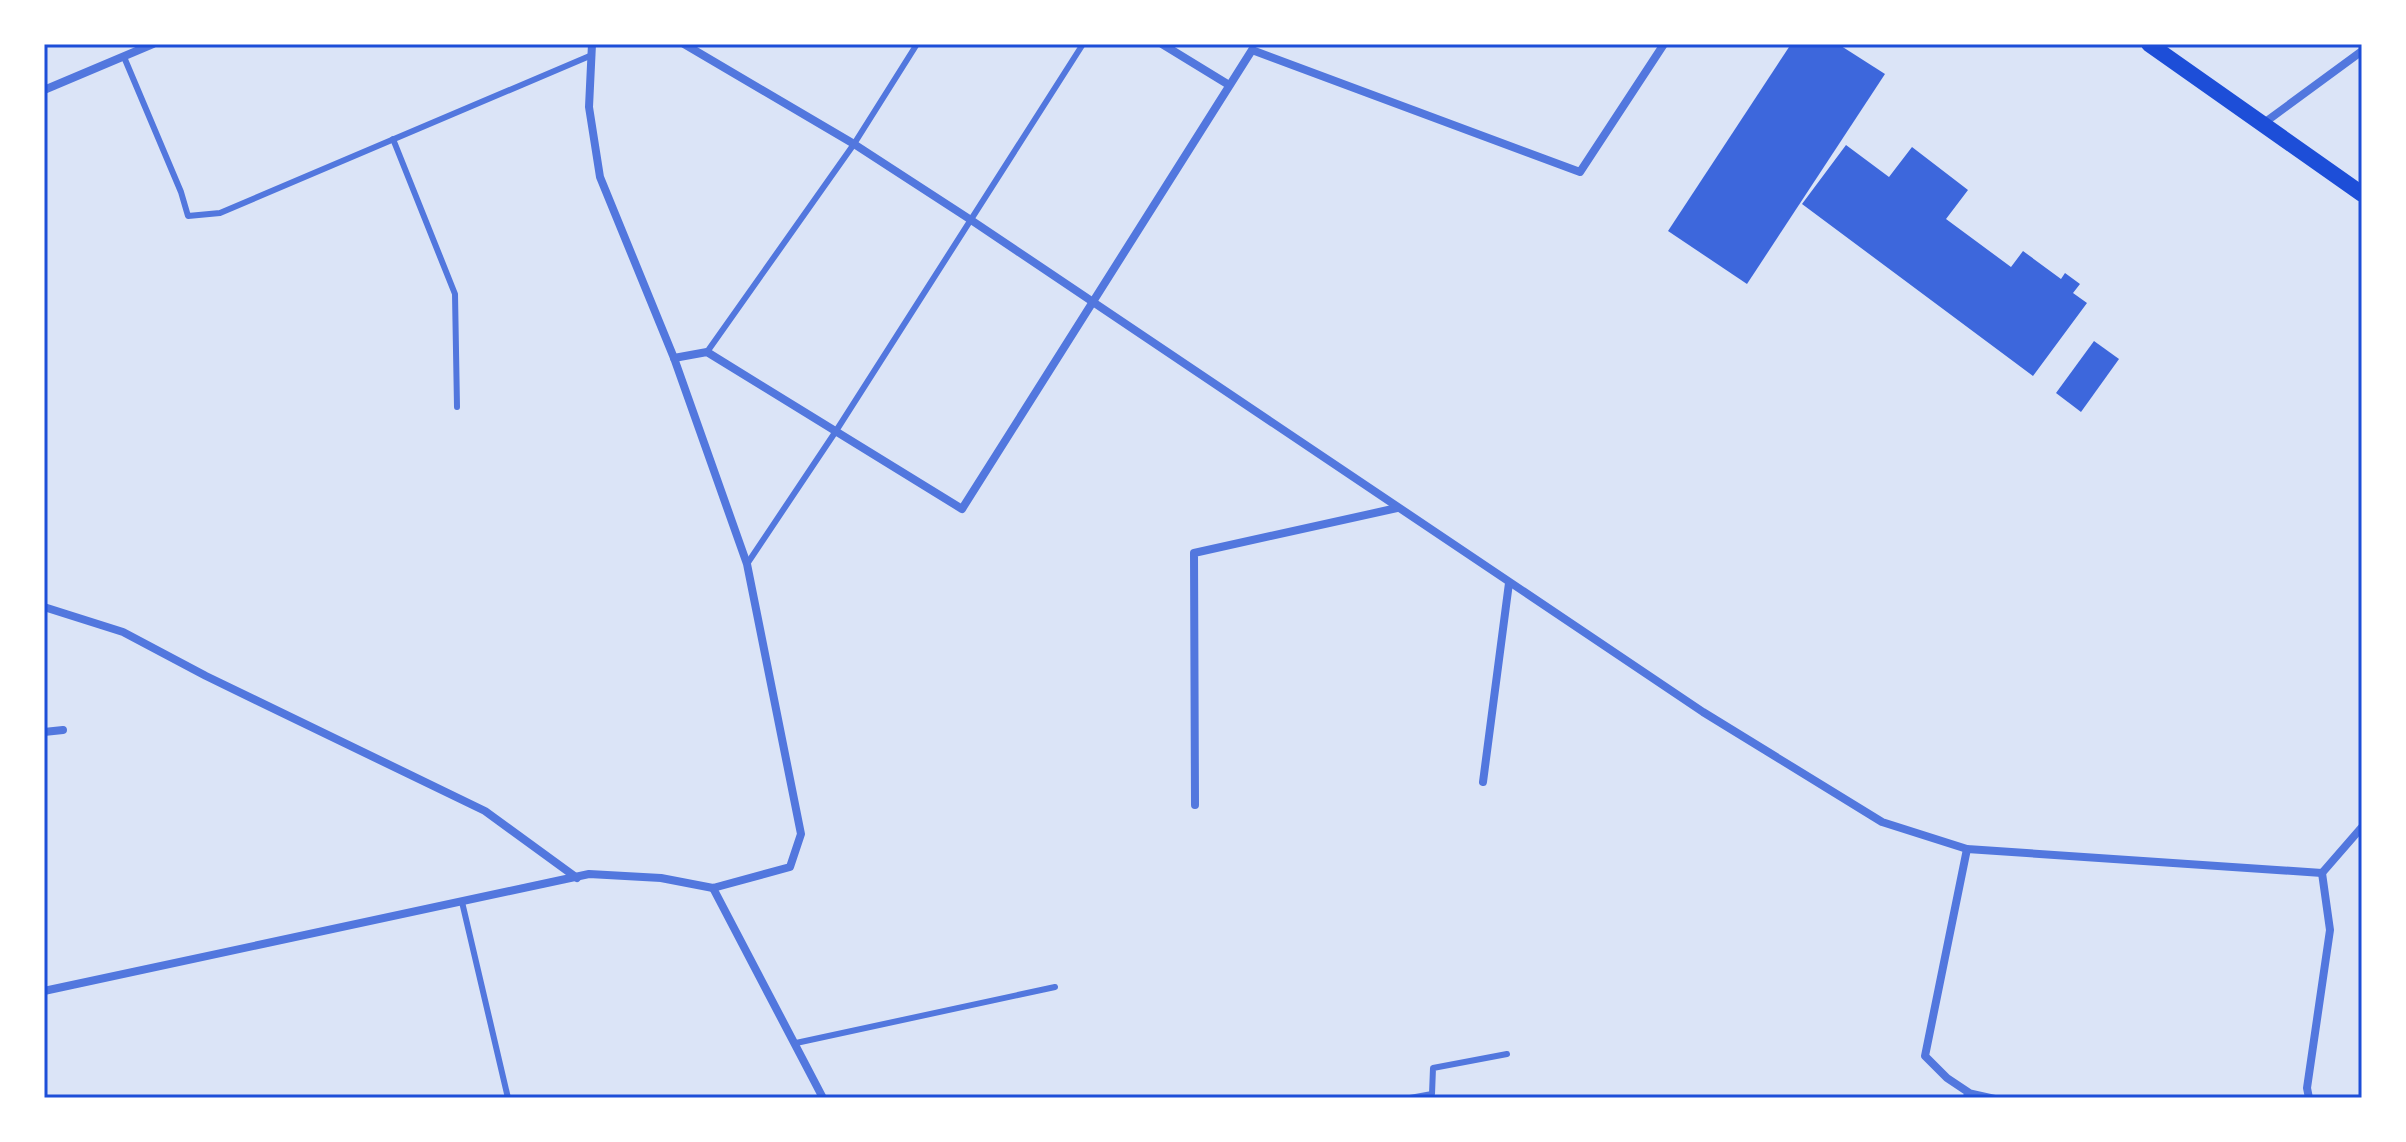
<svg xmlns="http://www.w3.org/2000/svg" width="2406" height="1142" font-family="Barlow,sans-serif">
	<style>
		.green { fill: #dbe4f7 }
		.building { fill: #3d67dc }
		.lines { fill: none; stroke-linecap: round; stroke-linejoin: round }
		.service { stroke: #5277de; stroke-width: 6 }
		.minor { stroke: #5277de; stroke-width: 8 }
		.secondary { stroke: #1d4ed8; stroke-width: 16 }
		.neatline { fill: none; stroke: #1d4ed8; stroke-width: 3 }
	</style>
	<rect width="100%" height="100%" fill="#f2f2f2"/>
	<!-- green -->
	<rect class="green" x="44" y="44" width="2318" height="1054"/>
	<!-- building -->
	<g class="building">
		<polygon points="1791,44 1838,44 1885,74 1747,284 1668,231"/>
		<polygon points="1846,145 1889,177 1912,147 1968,190 1946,219 2011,267 2023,251 2061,279 2065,273 2080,284 2073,293 2087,303 2033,376 1802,204"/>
		<polygon points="2094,341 2119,359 2081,412 2056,393"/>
	</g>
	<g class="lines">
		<!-- service -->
		<g class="service">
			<polyline points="124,57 181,192 188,216 220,213 592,55"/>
			<polyline points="393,139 455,294 457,407"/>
			<polyline points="707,352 854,144 917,44"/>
			<polyline points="747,564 836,431 1083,44"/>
			<polyline points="462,902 508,1098"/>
			<polyline points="796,1043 1055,987"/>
			<polyline points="1968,1092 1995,1098"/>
			<polyline points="1410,1098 1432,1094 1433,1068 1507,1054"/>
		</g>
		<!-- minor -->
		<g class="minor">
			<polyline points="684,44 854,144 971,220 1703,712 1882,822 1967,849 2322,873 2362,827"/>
			<polyline points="1162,44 1229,85"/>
			<polyline points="44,90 153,44"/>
			<polyline points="2264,123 2362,51"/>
			<polyline points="674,358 707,352 962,509 1252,50 1580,172 1664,44"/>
			<polyline points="44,607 123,632 206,676 485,811 577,878"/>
			<polyline points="44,732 63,730"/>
			<polyline points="1483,782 1509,583"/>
			<polyline points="1195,805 1194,553 1397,508"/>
			<polyline points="713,888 823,1098"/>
			<polyline points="44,991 589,874 661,878 713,888 790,867 801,834 747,564 674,358 600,177 589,107 592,44"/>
			<polyline points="1967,1098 1968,1092 1947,1078 1925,1056 1967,849"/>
			<polyline points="2309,1098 2307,1088 2330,930 2322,873"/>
		</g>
		<!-- secondary -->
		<polyline class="secondary" points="2149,44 2362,194"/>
	</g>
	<!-- border -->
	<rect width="2406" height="1142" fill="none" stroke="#ffffff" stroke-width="92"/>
	<rect x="46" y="46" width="2314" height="1050" class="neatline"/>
</svg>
